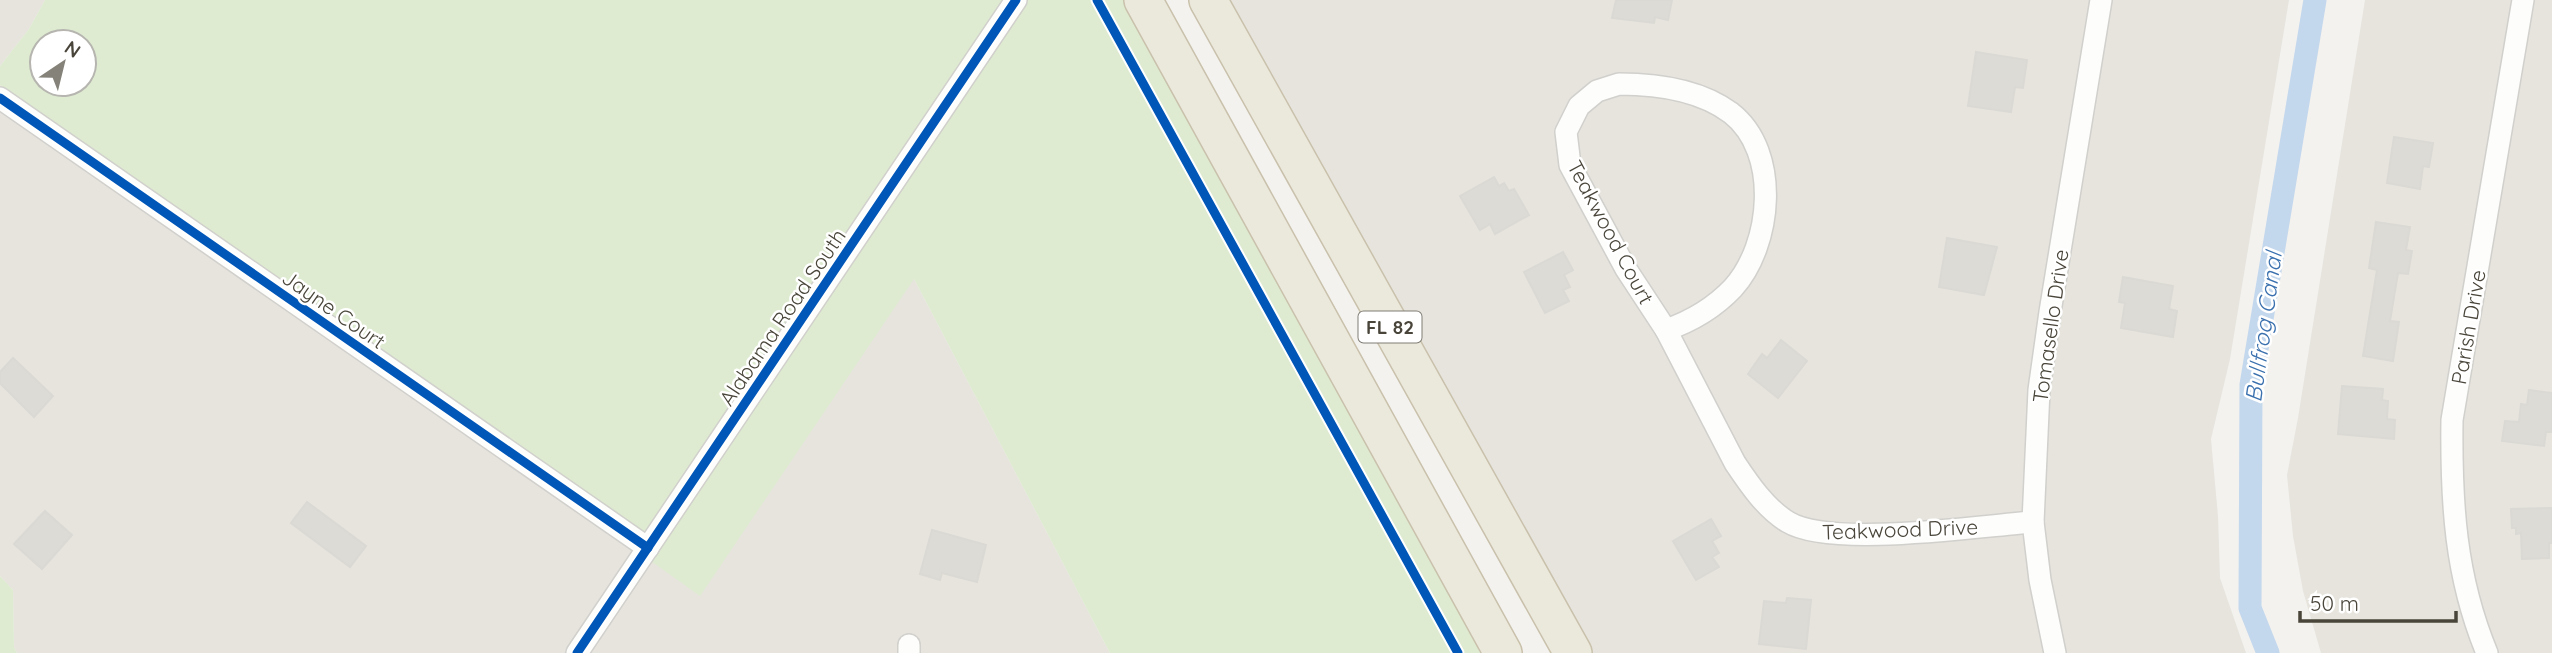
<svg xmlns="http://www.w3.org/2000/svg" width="2552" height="653" font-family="Quicksand,sans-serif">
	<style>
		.residential { fill: #e6e4dd }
		.green { fill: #deebd1; fill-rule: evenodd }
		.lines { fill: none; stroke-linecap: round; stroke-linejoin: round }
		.canal { stroke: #c3d7ed; stroke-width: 23 }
		.building { fill: #dddbd6; stroke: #dbd9d4; stroke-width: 2 }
		.street-casing { stroke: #d1d0cc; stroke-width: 24 }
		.highway-casing { stroke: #c9c1ab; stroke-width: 40 }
		.street { stroke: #fdfdfc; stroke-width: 21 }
		.highway { stroke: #ebe8dc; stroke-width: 37 }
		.cycleway-casing { stroke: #fff; stroke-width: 13 }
		.cycleway { stroke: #0057b8; stroke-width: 9 }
		.labels { text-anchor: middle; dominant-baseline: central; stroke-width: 5; stroke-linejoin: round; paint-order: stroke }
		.shield { fill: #fff; stroke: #807d75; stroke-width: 2 }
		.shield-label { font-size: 19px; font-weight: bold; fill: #49453a }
		.street-label { font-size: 21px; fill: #49453a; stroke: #fff }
		.water-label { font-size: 23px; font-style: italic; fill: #3a70ae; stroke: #fff }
	</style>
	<rect width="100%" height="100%" fill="#f3f2ee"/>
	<!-- residential -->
	<g class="residential">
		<polygon points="0,0 45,0 29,29 0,66"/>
		<polygon points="1222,0 2289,0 2230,359 2211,439 2218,516 2220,578 2246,653 1587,653"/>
		<polygon points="2365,0 2552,0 2552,653 2321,653 2303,591 2293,536 2287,475 2298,418"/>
		<polygon points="0,85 324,312 914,279 1110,653 17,653 14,647 13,590 0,576"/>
	</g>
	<!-- green -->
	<g class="green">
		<path d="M45 0H1130L1461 604 1480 653H1110L914 279 700 596 509 460 324 312 0 85V66L29 29ZM42 42H84V84H42Z"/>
		<polygon points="0,576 13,590 14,647 17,653 0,653"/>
	</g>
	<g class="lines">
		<!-- canal -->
		<polyline class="canal" points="2268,653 2250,608 2251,385 2315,0"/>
	</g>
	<!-- building -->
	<g class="building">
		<polygon points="1616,0 1672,0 1668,20 1655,17 1654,23 1612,18"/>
		<polygon points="1976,52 2027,60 2023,88 2015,87 2011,112 1968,106"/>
		<polygon points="2394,137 2433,143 2429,167 2423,166 2420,189 2387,183"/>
		<polygon points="1494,177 1499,186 1504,183 1509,191 1514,189 1529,215 1495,234 1490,224 1480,230 1460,196"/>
		<polygon points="2376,222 2410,227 2406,250 2412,251 2408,274 2398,273 2390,321 2399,322 2393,361 2363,356 2377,270 2369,268"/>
		<polygon points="1947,238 1997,247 1984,295 1939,287"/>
		<polygon points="1563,252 1573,270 1564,275 1570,287 1563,290 1569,301 1545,313 1524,272"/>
		<polygon points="2123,277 2173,286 2169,309 2177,311 2173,337 2121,328 2125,303 2119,302"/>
		<polygon points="1781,340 1807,361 1778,398 1748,374 1762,354 1767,358"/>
		<polygon points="13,358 53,396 34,417 0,383 0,372"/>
		<polygon points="2342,386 2383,389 2382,400 2388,401 2387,419 2395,420 2394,439 2338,434"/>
		<polygon points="2529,390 2552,393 2552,432 2546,432 2544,446 2502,441 2505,421 2519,422 2521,404 2527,405"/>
		<polygon points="307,502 366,546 350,567 291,523"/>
		<polygon points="2552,508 2552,543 2549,543 2549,558 2522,559 2521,533 2516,534 2516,528 2512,528 2511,509"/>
		<polygon points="45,511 72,535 42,569 14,544"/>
		<polygon points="1711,519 1721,536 1712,541 1719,553 1712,557 1719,567 1696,580 1673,541"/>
		<polygon points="932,530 986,545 977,582 942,573 940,580 920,574"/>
		<polygon points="1787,598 1811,600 1806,649 1759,644 1764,601 1786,603"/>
	</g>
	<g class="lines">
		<!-- street casing -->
		<g class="street-casing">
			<g id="street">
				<path d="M1619 84C1657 84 1700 90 1731 113 1781 152 1772 245 1733 288 1714 308 1692 321 1666 330L1626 269 1570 165 1566 132 1579 106 1597 91Z"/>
				<polyline points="0,98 648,548"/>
				<path d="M1666 330 1735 463C1749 484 1766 509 1788 522 1831 548 1979 526 2033 522"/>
				<polyline points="909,645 909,653"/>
				<polyline points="577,653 1016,0"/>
				<polyline points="2055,653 2040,580 2033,522 2039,390 2050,312 2101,0"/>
				<path d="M2487 653C2455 576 2451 502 2452 420L2523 0"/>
			</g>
		</g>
		<!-- highway casing -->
		<g class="highway-casing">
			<g id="highway">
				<polyline points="1143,0 1503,653"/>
				<polyline points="1208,0 1573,653"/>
			</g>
		</g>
		<!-- street -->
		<use href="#street" class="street"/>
		<!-- highway -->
		<use href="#highway" class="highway"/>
		<!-- cycleway casing -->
		<g class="cycleway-casing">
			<g id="cycleway">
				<polyline points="1097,0 1458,653"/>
				<polyline points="0,98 648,548"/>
				<polyline points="577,653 1016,0"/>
			</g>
		</g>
		<!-- cycleway -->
		<use href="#cycleway" class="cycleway"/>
	</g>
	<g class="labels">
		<!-- shield labels -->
		<rect class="shield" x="1358.5" y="311.5" width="63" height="31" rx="5"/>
		<g class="shield-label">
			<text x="1390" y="327">FL 82</text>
		</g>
		<!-- street labels -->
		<g class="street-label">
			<text transform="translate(1611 232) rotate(62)">Teakwood Court</text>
			<text transform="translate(334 309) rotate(35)">Jayne Court</text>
			<text transform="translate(782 317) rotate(-56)">Alabama Road South</text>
			<text transform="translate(2050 326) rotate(-82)">Tomasello Drive</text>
			<text transform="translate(2468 327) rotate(-80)">Parish Drive</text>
			<text transform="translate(1900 529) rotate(-2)">Teakwood Drive</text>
		</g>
		<!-- water labels -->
		<g class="water-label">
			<text transform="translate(2263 327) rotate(-82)">Bullfrog Canal</text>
		</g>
	</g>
	<!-- north arrow -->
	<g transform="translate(63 63) rotate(35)"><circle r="33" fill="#ffffff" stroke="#b6b5b0" stroke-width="2"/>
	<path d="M0-5L12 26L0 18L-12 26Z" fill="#848279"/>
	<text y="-10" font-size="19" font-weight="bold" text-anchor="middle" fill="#49453a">N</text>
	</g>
	<!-- scale -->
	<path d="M2300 611v10h156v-10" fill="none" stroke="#49453a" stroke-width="3.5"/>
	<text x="2310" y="611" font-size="21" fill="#49453a" stroke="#ffffff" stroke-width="5" paint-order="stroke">50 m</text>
</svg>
